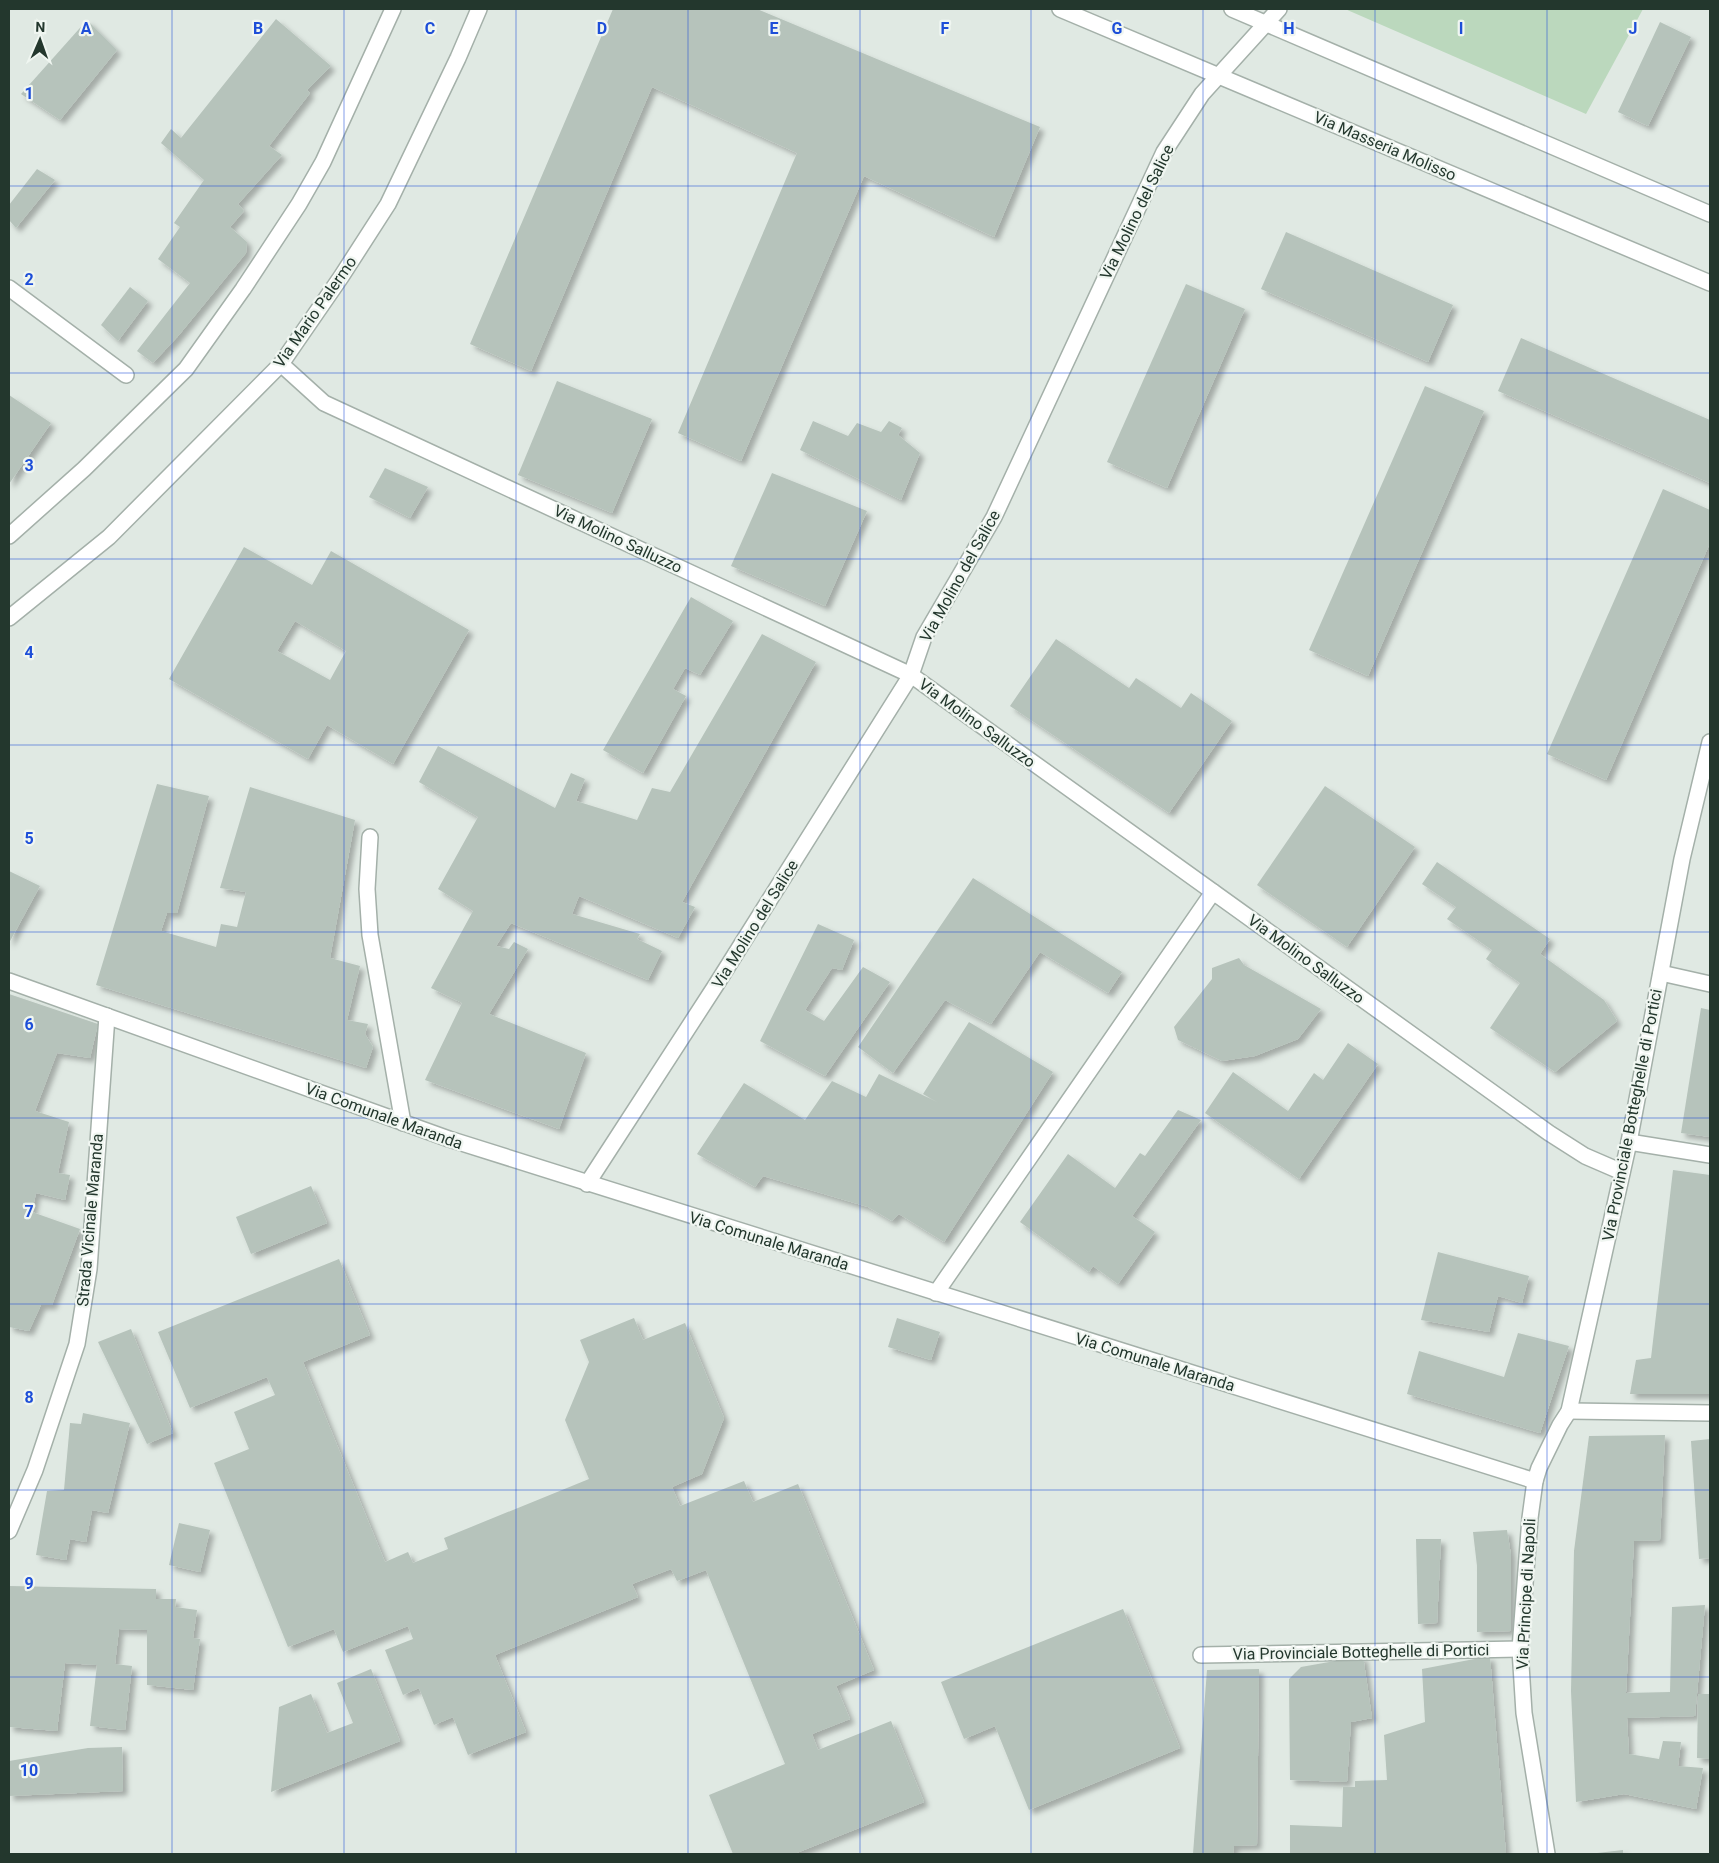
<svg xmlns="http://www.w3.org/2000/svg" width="1719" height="1863" font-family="Roboto,sans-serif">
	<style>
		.green { fill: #bbd8bd }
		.building { fill: #b6c3bb; fill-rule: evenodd; filter: url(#shadow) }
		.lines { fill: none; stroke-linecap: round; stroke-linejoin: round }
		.service-casing { stroke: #a4b0a9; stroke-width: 18 }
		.minor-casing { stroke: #a4b0a9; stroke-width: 18 }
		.tertiary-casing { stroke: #a4b0a9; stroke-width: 18 }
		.service { stroke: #fff; stroke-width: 15 }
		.minor { stroke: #fff; stroke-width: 15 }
		.tertiary { stroke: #fff; stroke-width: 15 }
		.grid { fill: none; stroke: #1d4ed8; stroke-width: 1; stroke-opacity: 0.55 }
		.labels { text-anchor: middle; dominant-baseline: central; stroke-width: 4.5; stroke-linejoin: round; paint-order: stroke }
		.street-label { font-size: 16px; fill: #23372d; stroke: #f0f6f1 }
		.grid-label { font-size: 16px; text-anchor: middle; font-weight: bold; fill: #1d4ed8; stroke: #f0f6f1; stroke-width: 4.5; stroke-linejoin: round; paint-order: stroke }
	</style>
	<defs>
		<filter id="shadow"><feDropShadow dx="4.5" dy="4.5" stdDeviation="2.5" flood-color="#0004"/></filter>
	</defs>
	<rect width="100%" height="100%" fill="#e0e9e3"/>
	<!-- green -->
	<polygon class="green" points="1345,9 1643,9 1586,114"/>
	<!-- building -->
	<g class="building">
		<polygon points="613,9 757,9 1040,127 994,237 864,176 741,461 678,433 797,153 652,87 531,371 470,344"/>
		<polygon points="276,19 331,66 307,90 310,93 269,146 282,155 238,204 244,211 230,227 247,242 246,253 179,335 153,363 137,351 190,283 158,259 180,227 174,223 204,180 161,143 171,129 181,138"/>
		<polygon points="87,20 117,50 60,120 21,94"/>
		<polygon points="1660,22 1691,37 1648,126 1618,112"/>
		<polygon points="37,169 55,180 16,228 9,220 9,205"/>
		<polygon points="1286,232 1453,305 1428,362 1261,289"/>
		<polygon points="1186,284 1245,309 1167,488 1107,462"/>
		<polygon points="130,287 148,301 118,341 101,325"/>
		<polygon points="1521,338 1710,420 1710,483 1498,391"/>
		<polygon points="557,381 652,419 612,513 518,475"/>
		<polygon points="1425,386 1484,411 1368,676 1309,650"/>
		<polygon points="9,395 51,423 9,484"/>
		<polygon points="813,421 848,436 857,423 881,432 889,421 902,428 898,435 920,453 901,500 800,450"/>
		<polygon points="385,468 428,487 410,518 369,497"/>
		<polygon points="772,473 867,511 825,606 731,566"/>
		<polygon points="1663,489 1710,510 1710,543 1606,780 1547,754"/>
		<path d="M244 547 312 585 331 551 469 630 393 764 327 725 308 759 169 679ZM295 621 346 651 330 680 277 651Z"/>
		<polygon points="691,597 733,621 700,675 685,668 673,689 686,696 643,773 603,750"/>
		<polygon points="762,634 816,662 682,902 695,907 678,938 579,896 572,914 640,934 637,939 662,951 648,980 511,923 496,946 509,949 514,942 528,949 489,1014 586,1053 559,1129 425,1080 462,1003 431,988 473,911 438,889 478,817 419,782 438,746 555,808 571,773 585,779 576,801 637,820 652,788 670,792"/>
		<polygon points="1056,639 1129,688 1136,678 1181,708 1191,693 1232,721 1169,813 1010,706"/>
		<polygon points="157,784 209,796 177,913 167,913 161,931 216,947 221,924 237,927 246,892 220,888 250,787 355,820 330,958 360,966 347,1020 368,1024 365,1034 373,1047 366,1068 96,985"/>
		<polygon points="1325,786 1415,847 1347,947 1257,885"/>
		<polygon points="1437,862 1550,939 1540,954 1604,1000 1617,1021 1555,1072 1490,1028 1520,983 1486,959 1492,950 1447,919 1456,907 1422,884"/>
		<polygon points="9,871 40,886 9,943"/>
		<polygon points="973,878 1122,972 1108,993 1040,952 991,1024 945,1000 893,1073 858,1047"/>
		<polygon points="818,924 854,940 842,970 832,968 805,1010 824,1021 863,967 890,982 825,1076 760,1041"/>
		<polygon points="1239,958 1244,965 1321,1009 1298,1039 1255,1056 1222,1061 1178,1040 1174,1027 1212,979 1212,968"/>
		<polygon points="9,994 98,1024 90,1058 57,1053 35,1111 69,1122 58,1173 70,1175 65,1200 36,1193 32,1212 80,1229 52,1305 41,1305 29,1331 9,1327"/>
		<polygon points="1701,1008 1710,1010 1710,1137 1681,1133"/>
		<polygon points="969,1022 1053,1072 944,1242 899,1214 892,1221 868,1207 763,1176 755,1187 697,1154 744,1083 805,1120 832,1081 866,1097 879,1074 939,1103 923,1094"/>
		<polygon points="1348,1043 1378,1064 1299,1179 1205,1113 1233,1072 1288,1111 1314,1073 1323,1080"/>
		<polygon points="1178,1110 1201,1120 1132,1216 1155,1232 1118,1284 1093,1266 1089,1272 1020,1222 1068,1154 1115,1188 1140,1153 1145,1156"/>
		<polygon points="1673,1170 1710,1175 1710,1394 1630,1394 1636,1360 1651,1358"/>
		<polygon points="311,1186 327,1223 251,1254 236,1217"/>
		<polygon points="1438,1252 1529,1276 1522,1303 1498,1296 1489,1332 1421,1320"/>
		<polygon points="339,1259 370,1335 303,1362 385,1562 408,1552 413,1563 448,1549 444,1538 589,1479 565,1420 589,1362 580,1340 634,1318 643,1340 685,1323 724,1418 702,1474 672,1487 680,1506 744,1481 753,1502 798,1484 874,1670 836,1686 850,1719 812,1734 818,1750 891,1721 924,1802 794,1854 733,1854 709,1795 785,1764 706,1570 677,1581 671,1569 632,1584 638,1597 495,1655 526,1732 468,1755 453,1717 434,1725 419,1688 403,1695 385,1650 413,1639 408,1626 343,1652 334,1629 288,1647 214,1463 249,1449 234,1412 275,1395 267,1377 190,1408 158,1332"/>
		<polygon points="897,1318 940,1332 931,1360 888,1347"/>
		<polygon points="131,1329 173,1433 147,1444 98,1342"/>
		<polygon points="1518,1333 1569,1346 1540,1433 1407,1394 1419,1351 1504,1377"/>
		<polygon points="83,1413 130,1423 108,1513 92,1510 86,1542 70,1539 66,1560 36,1555 47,1491 64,1490 70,1423 81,1424"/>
		<polygon points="1665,1435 1660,1540 1634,1541 1626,1693 1670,1692 1672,1607 1705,1605 1695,1716 1627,1718 1629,1754 1659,1759 1663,1741 1681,1742 1678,1766 1703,1768 1696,1809 1624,1794 1576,1802 1571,1691 1574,1551 1589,1436"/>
		<polygon points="1710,1439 1710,1558 1699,1559 1691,1441"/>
		<polygon points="179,1523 210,1530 200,1572 169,1565"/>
		<polygon points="1507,1530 1511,1555 1511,1631 1477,1632 1477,1566 1473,1532"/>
		<polygon points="1416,1539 1441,1539 1437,1623 1418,1624"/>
		<polygon points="9,1586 156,1589 156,1599 176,1599 175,1607 197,1610 193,1638 200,1639 193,1690 147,1685 147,1630 119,1629 115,1664 132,1666 125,1730 90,1726 97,1665 65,1663 57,1731 9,1727"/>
		<polygon points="1123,1609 1180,1748 1029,1810 995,1726 964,1739 941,1682"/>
		<polygon points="1363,1656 1372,1718 1351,1722 1347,1782 1290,1780 1289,1679 1301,1667"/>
		<polygon points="1490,1656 1506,1854 1290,1854 1290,1825 1342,1827 1343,1787 1355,1787 1355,1781 1387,1780 1384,1735 1425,1722 1422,1669"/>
		<polygon points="371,1669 400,1741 271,1792 279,1707 311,1694 327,1733 353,1723 337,1683"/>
		<polygon points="1259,1669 1257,1845 1234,1846 1233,1854 1193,1854 1207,1670"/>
		<polygon points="1698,1694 1710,1694 1710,1759 1697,1758"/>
		<polygon points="122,1747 123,1791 9,1796 9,1761 88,1748"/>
		<polygon points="1623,1850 1623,1854 1598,1854 1597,1853"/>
	</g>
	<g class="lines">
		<!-- service casing -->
		<g class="service-casing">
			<g id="service">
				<polyline points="9,288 126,375"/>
				<polyline points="370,837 367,889 370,935 403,1123"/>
				<polyline points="936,1293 1213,892"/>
				<polyline points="1569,1411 1710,1413"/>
				<polyline points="1201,1655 1520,1649"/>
			</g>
		</g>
		<!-- minor casing -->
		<g class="minor-casing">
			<g id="minor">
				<polyline points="1060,9 1710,283"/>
				<polyline points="1232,9 1710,214"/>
				<polyline points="281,364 324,403 911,675 1549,1133 1585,1156 1622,1172"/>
				<polyline points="1661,973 1710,984"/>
				<polyline points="9,981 449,1139 1535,1481"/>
				<polyline points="1629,1142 1710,1155"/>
				<polyline points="587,1184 716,985 911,675 924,637 994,517 1164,152 1202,94 1279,9"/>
				<polyline points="9,1531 35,1470 77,1344 89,1269 107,1016"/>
				<polyline points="1547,1854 1524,1713 1520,1649 1530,1518 1535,1481 1539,1468 1560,1425 1569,1411 1629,1142 1682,859 1710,742"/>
			</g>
		</g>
		<!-- tertiary casing -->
		<g class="tertiary-casing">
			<g id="tertiary">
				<polyline points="9,536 84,469 186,369 243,289 299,204 323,162 393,9"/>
				<polyline points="9,618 109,537 281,364 341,277 388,204 458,58 479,9"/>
			</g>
		</g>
		<!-- service -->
		<use href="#service" class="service"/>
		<!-- minor -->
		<use href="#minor" class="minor"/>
		<!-- tertiary -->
		<use href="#tertiary" class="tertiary"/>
	</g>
	<!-- grid -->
	<path class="grid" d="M172 9V1854M344 9V1854M516 9V1854M688 9V1854M860 9V1854M1031 9V1854M1203 9V1854M1375 9V1854M1547 9V1854M9 186H1710M9 373H1710M9 559H1710M9 745H1710M9 932H1710M9 1118H1710M9 1304H1710M9 1490H1710M9 1677H1710"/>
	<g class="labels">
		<!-- street labels -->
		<g class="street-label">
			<text transform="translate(1385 146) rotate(23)">Via Masseria Molisso</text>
			<text transform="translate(1137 212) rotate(-64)">Via Molino del Salice</text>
			<text transform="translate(315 312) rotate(-55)">Via Mario Palermo</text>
			<text transform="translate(618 539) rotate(25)">Via Molino Salluzzo</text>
			<text transform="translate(960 576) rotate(-61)">Via Molino del Salice</text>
			<text transform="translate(977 723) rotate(36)">Via Molino Salluzzo</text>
			<text transform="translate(755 924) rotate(-58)">Via Molino del Salice</text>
			<text transform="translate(1306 959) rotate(36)">Via Molino Salluzzo</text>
			<text transform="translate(1632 1115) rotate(-79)">Via Provinciale Botteghelle di Portici</text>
			<text transform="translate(384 1116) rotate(20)">Via Comunale Maranda</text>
			<text transform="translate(90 1220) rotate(-85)">Strada Vicinale Maranda</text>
			<text transform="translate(769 1241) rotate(17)">Via Comunale Maranda</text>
			<text transform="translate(1155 1362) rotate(17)">Via Comunale Maranda</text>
			<text transform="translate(1526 1594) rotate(-87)">Via Principe di Napoli</text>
			<text transform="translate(1361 1652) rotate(-1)">Via Provinciale Botteghelle di Portici</text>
		</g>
	</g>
	<g class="grid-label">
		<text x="86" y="34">A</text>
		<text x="258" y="34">B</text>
		<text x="430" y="34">C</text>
		<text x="602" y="34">D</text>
		<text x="774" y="34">E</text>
		<text x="945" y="34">F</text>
		<text x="1117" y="34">G</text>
		<text x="1289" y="34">H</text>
		<text x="1461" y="34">I</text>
		<text x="1633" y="34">J</text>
		<text x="29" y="99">1</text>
		<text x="29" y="285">2</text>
		<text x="29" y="471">3</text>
		<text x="29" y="658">4</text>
		<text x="29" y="844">5</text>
		<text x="29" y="1030">6</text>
		<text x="29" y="1217">7</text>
		<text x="29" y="1403">8</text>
		<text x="29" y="1589">9</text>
		<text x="29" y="1776">10</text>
	</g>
	<!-- border -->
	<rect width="1719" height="1863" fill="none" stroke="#23372d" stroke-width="20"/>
	<!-- north arrow -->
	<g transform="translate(40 40) rotate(2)" stroke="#f0f6f1" stroke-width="4" paint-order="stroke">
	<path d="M0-4L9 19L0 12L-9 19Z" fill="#23372d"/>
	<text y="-8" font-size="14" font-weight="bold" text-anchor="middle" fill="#23372d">N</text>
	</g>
</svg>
